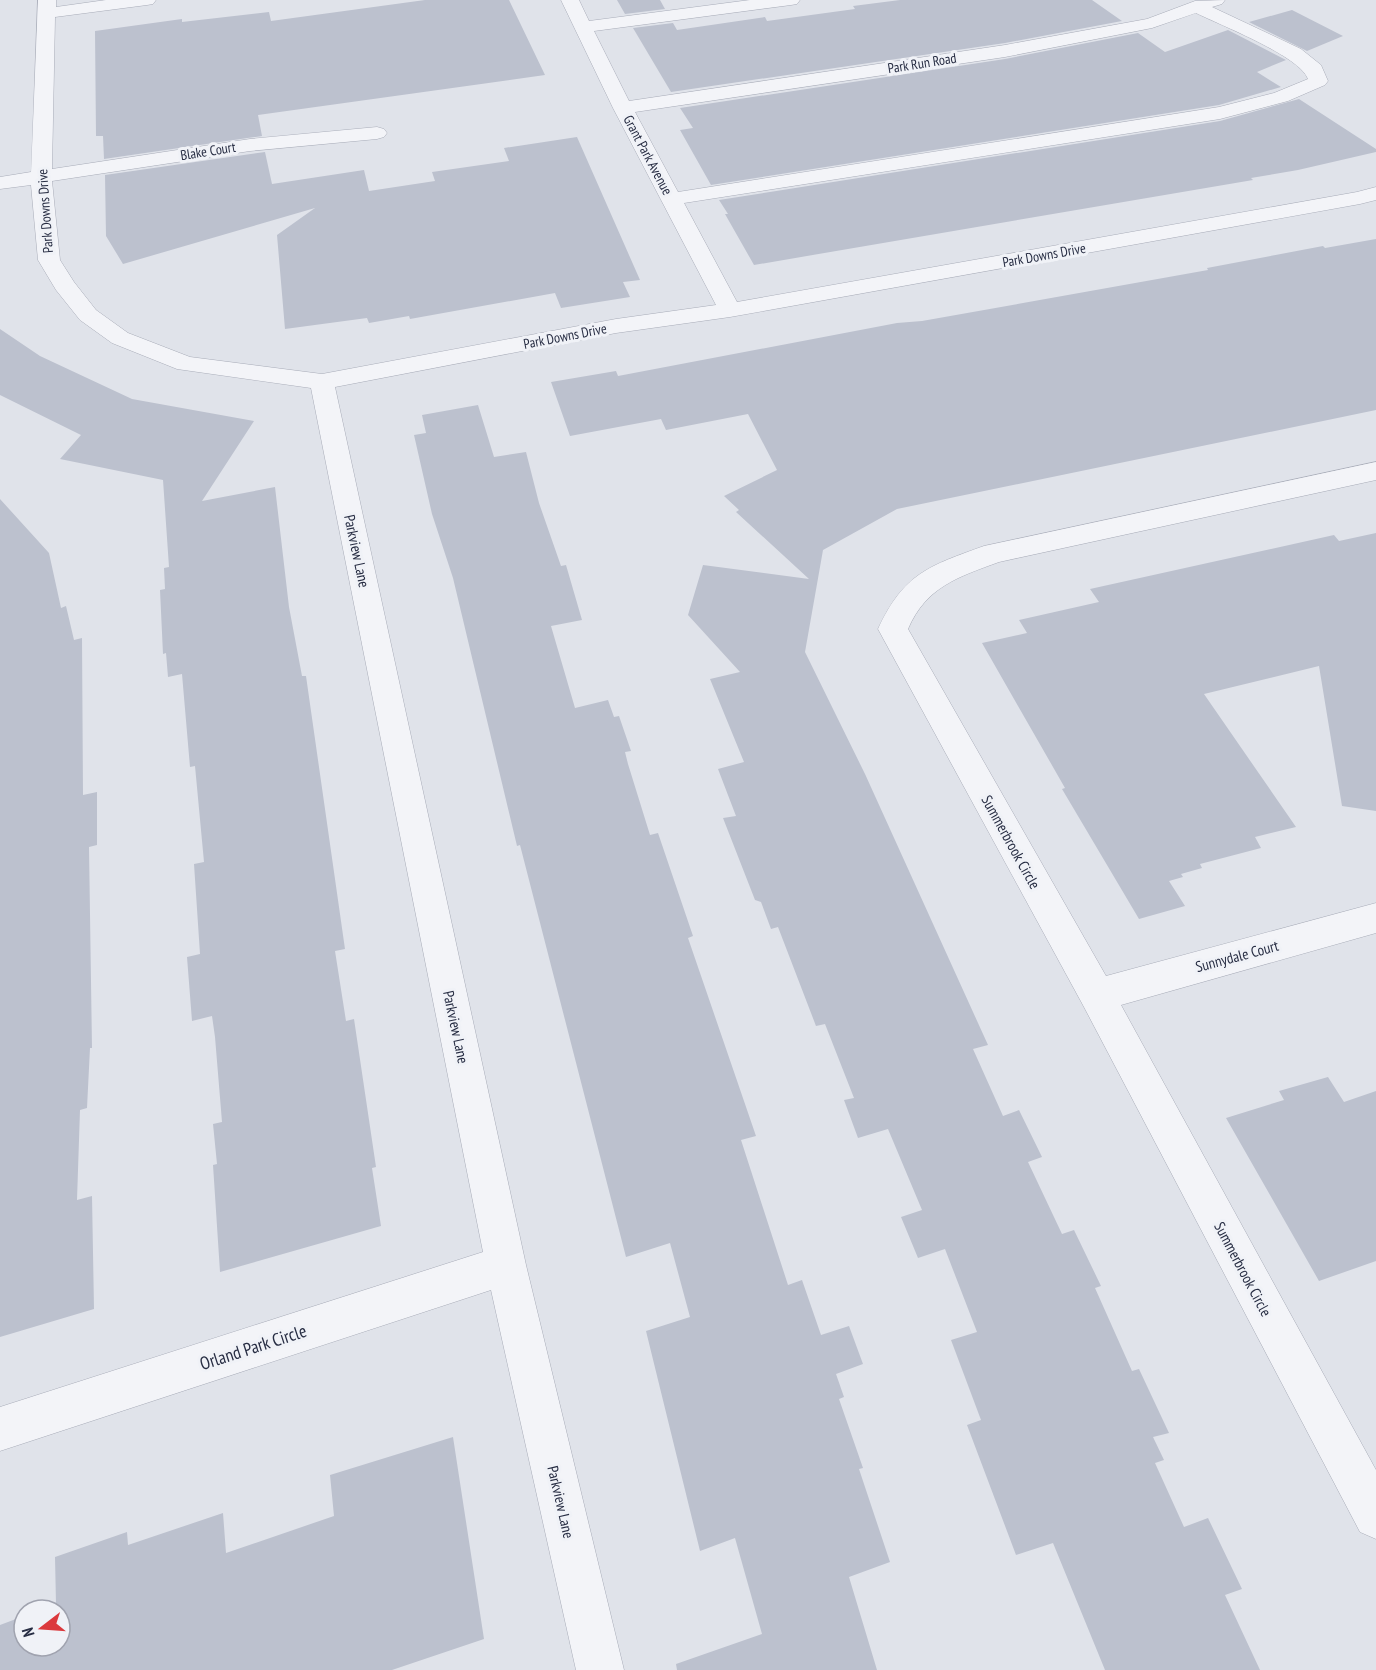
<svg xmlns="http://www.w3.org/2000/svg" width="1376" height="1670" font-family="'PT Sans Narrow',sans-serif">
	<style>
		.building { fill: #bcc1ce }
		.lines { fill: none; stroke-linecap: round; stroke-linejoin: round }
		.minor-casing { stroke: #a8acb8; stroke-width: 1 }
		.minor { fill: #f3f4f8; fill-rule: evenodd }
		.labels { text-anchor: middle; dominant-baseline: central; stroke-width: 6; stroke-linejoin: round; paint-order: stroke }
		.far-street-label { font-size: 14px; fill: #272d43; stroke: #f0f2f7 }
		.street-label { font-size: 15px; fill: #272d43; stroke: #f0f2f7 }
		.near-street-label { font-size: 18px; fill: #272d43; stroke: #f0f2f7 }
	</style>
	<rect width="100%" height="100%" fill="#e0e3ea"/>
	<!-- building -->
	<g class="building">
		<polygon points="425,0 509,0 545,75 258,115 262,136 104,159 103,136 96,136 95,31 182,19 182,22 269,12 271,21"/>
		<polygon points="617,0 660,0 665,9 625,14"/>
		<polygon points="900,0 1092,0 1122,21 1005,43 671,92 633,28 673,23 677,30 765,17 767,21 855,9 853,6"/>
		<polygon points="1292,10 1343,36 1307,51 1249,22"/>
		<polygon points="1228,30 1286,60 1257,72 1281,87 1219,105 711,185 680,130 693,128 680,108 1005,59 1138,33 1165,52"/>
		<polygon points="1299,99 1376,149 1376,152 1298,170 1251,178 1253,180 754,265 725,214 728,214 719,200 1220,121"/>
		<polygon points="577,137 640,280 623,282 630,297 561,308 555,293 410,319 409,316 369,323 367,318 285,329 277,235 315,208 123,264 106,236 105,175 265,152 272,184 364,170 369,191 435,181 432,172 509,161 504,148"/>
		<polygon points="1376,239 1376,410 897,509 823,550 805,652 865,774 988,1045 973,1049 1003,1116 1019,1110 1042,1157 1028,1162 1062,1234 1074,1230 1101,1286 1095,1288 1132,1371 1139,1369 1169,1433 1153,1437 1164,1460 1155,1463 1184,1527 1208,1518 1242,1589 1225,1595 1260,1670 1105,1670 1053,1543 1016,1555 967,1425 981,1420 951,1340 977,1332 945,1249 918,1258 901,1217 922,1210 888,1129 858,1138 844,1100 854,1098 825,1024 816,1026 778,927 771,929 761,902 755,900 723,818 736,816 718,769 744,762 710,679 740,672 688,615 703,565 809,579 736,512 739,510 724,496 777,470 748,414 666,430 661,419 570,436 551,382 616,371 618,376 897,323 922,321 1208,270 1207,268 1323,246 1325,248"/>
		<polygon points="0,329 40,356 132,399 254,421 202,501 275,487 289,607 302,676 306,676 345,949 335,951 346,1021 354,1019 376,1167 372,1168 381,1226 220,1272 213,1165 217,1164 213,1124 222,1122 215,1037 212,1016 192,1021 187,957 200,954 194,864 204,862 195,766 190,767 182,674 168,677 166,653 163,654 160,590 165,589 164,568 169,567 163,480 60,459 81,435 0,395"/>
		<polygon points="478,405 494,457 526,452 539,503 561,566 566,565 582,620 551,626 575,708 608,700 614,717 619,716 631,751 625,752 628,764 650,835 658,833 693,936 688,938 756,1136 741,1140 788,1285 802,1280 821,1335 849,1326 863,1364 836,1374 844,1397 839,1399 863,1468 859,1469 890,1562 849,1577 877,1670 677,1670 676,1664 762,1634 735,1538 700,1551 646,1331 690,1317 670,1243 626,1257 520,845 517,846 453,578 432,514 414,435 426,433 422,415"/>
		<polygon points="0,499 49,553 61,608 66,606 74,640 82,638 83,795 97,792 97,845 89,847 92,1048 90,1048 87,1108 80,1110 77,1200 92,1196 94,1309 0,1337"/>
		<polygon points="1376,533 1376,811 1342,806 1319,666 1204,694 1296,827 1255,837 1261,848 1200,864 1202,868 1181,874 1183,877 1169,881 1185,906 1139,919 1062,789 1065,788 982,643 1027,633 1019,620 1099,602 1090,589 1334,535 1339,541"/>
		<polygon points="1328,1077 1344,1102 1376,1091 1376,1261 1319,1281 1226,1118 1284,1100 1279,1091"/>
		<polygon points="453,1437 484,1639 392,1670 0,1670 0,1625 24,1616 24,1646 60,1646 60,1610 40,1610 56,1604 55,1557 127,1532 128,1545 223,1513 226,1553 334,1516 330,1475"/>
	</g>
	<g class="lines">
		<!-- minor casing -->
		<g class="minor-casing">
			<g id="minor">
				<path d="M38 0H56V7L106 0H156L153 4 147 5 55 17 52 169 250 139 377 127 384 129 387 133 384 137 377 139 250 151 52 181 60 260 74 282 96 310 128 333 190 357 322 374 616 319 716 305 613 108 561 0H579L589 21 750 0H800L797 4 791 5 594 31 629 101 1005 45 1147 19 1195 1 1225 0 1222 4 1212 7 1301 49 1321 65 1328 81 1325 85 1288 101 1220 119 684 203 737 302 1357 192 1376 187V200L1360 204 730 317 616 333 335 387 526 1265 624 1670H576L491 1290 0 1451V1407L483 1252 311 388 177 369 112 343 80 320 56 290 38 260 31 185 0 189V177L31 172ZM1196 13C1220 25 1300 56 1308 79L1274 93 1219 107 678 192 635 112 1005 57 1152 28Z"/>
				<path d="M1376 462V480L999 562C958 577 926 587 908 629L1106 976 1376 903V933L1121 1005 1376 1470V1539L1360 1532 1084 1007 878 629C904 573 929 566 984 546Z"/>
			</g>
		</g>
		<!-- minor -->
		<use href="#minor" class="minor"/>
	</g>
	<g class="labels">
		<!-- far-street labels -->
		<g class="far-street-label">
			<text transform="translate(922 63) rotate(-9)">Park Run Road</text>
			<text transform="translate(208 151) rotate(-9)">Blake Court</text>
			<text transform="translate(648 155) rotate(62)">Grant Park Avenue</text>
			<text transform="translate(45 211) rotate(-94)">Park Downs Drive</text>
			<text transform="translate(1044 255) rotate(-10)">Park Downs Drive</text>
			<text transform="translate(565 336) rotate(-11)">Park Downs Drive</text>
		</g>
		<!-- street labels -->
		<g class="street-label">
			<text transform="translate(357 551) rotate(78)">Parkview Lane</text>
			<text transform="translate(1011 842) rotate(61)">Summerbrook Circle</text>
			<text transform="translate(1237 956) rotate(-15)">Sunnydale Court</text>
			<text transform="translate(456 1027) rotate(78)">Parkview Lane</text>
			<text transform="translate(1243 1269) rotate(62)">Summerbrook Circle</text>
			<text transform="translate(561 1502) rotate(77)">Parkview Lane</text>
		</g>
		<!-- near-street labels -->
		<g class="near-street-label">
			<text transform="translate(253 1347) rotate(-18)">Orland Park Circle</text>
		</g>
	</g>
	<!-- north arrow -->
	<g transform="translate(42 1628) rotate(253)"><circle r="28" fill="#f0f2f7" stroke="#a0a3af" stroke-width="1.5"/>
	<path d="M0-4.5L10 22L0 15L-10 22Z" fill="#db393d"/>
	<text y="-9" font-size="16" font-weight="bold" text-anchor="middle" fill="#272d43">N</text>
	</g>
</svg>
